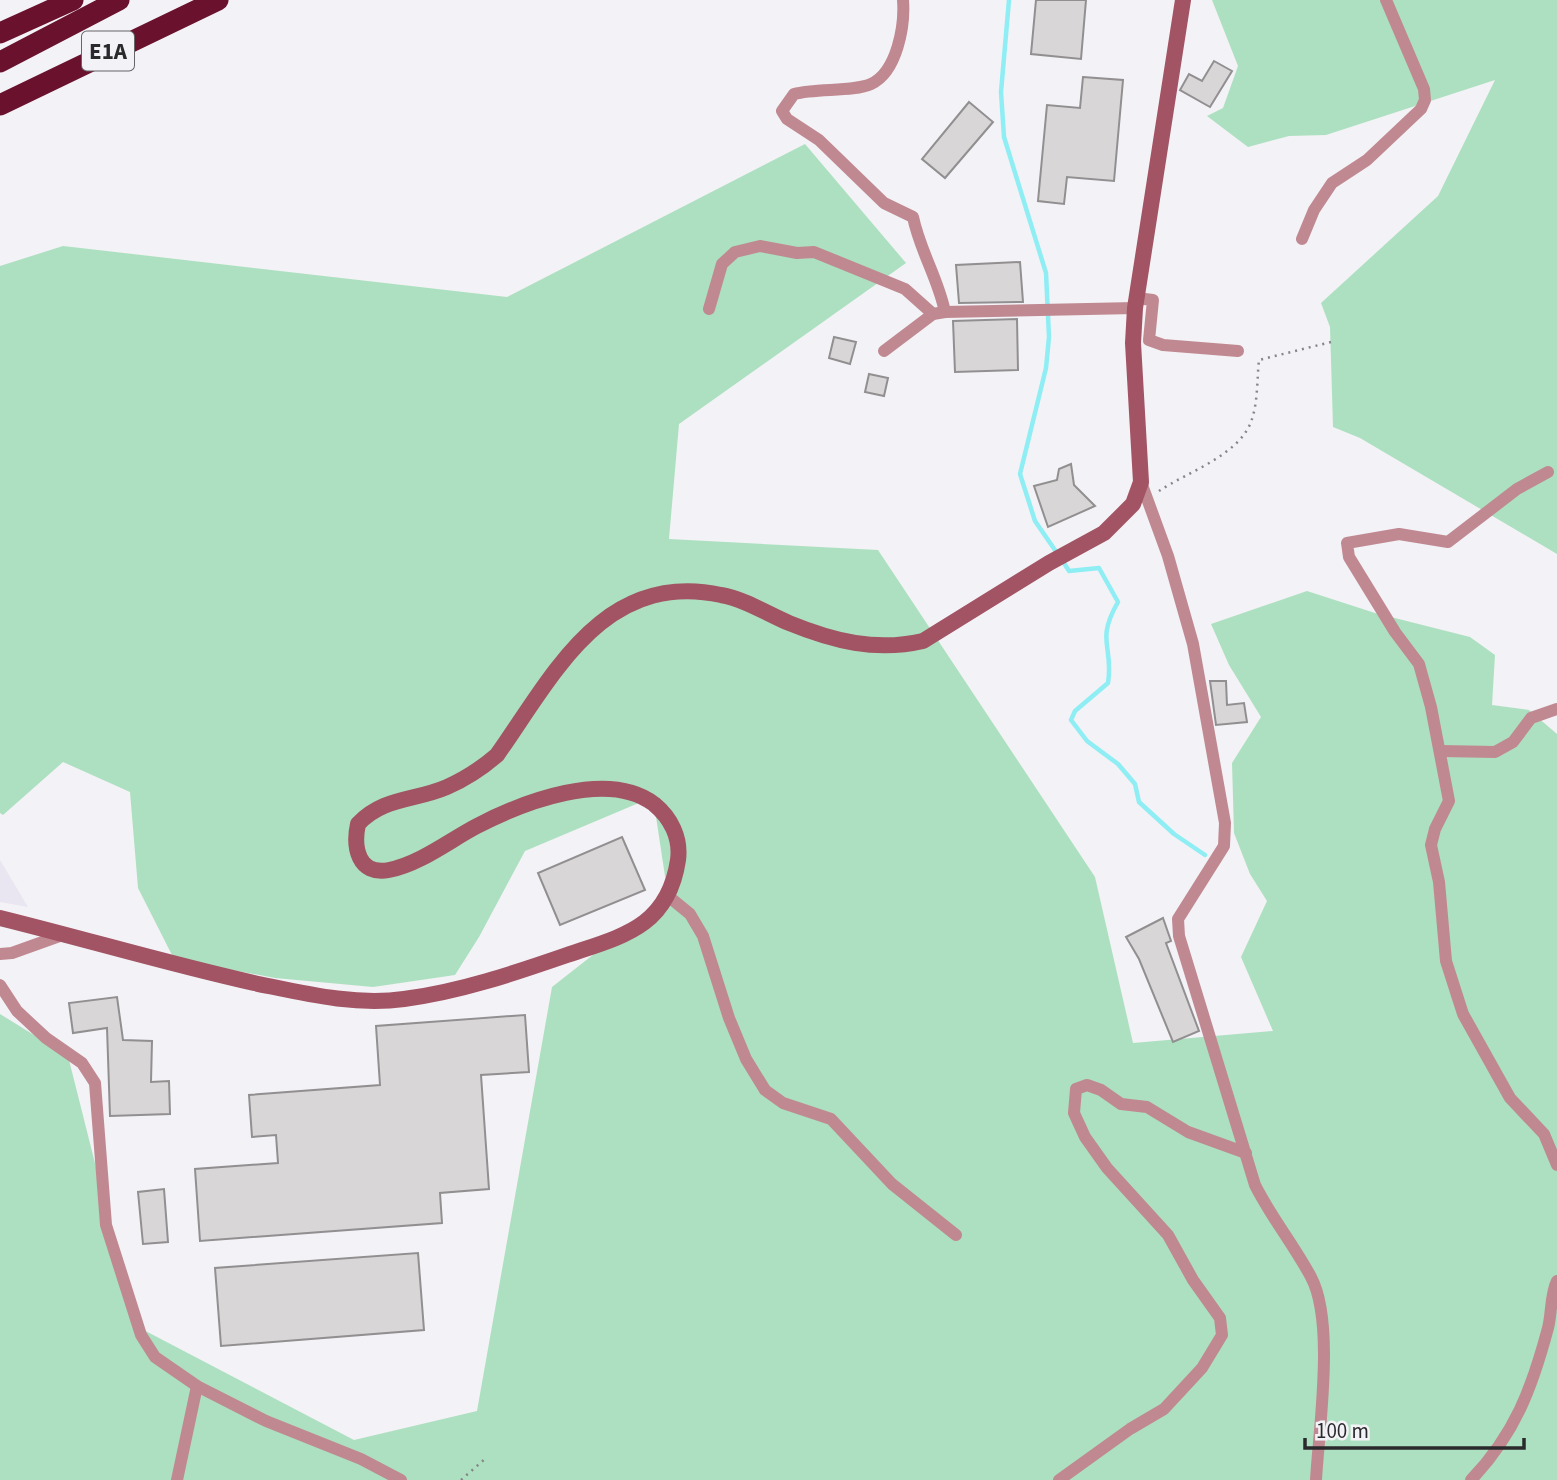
<svg xmlns="http://www.w3.org/2000/svg" width="1557" height="1480" font-family="'Source Sans 3',sans-serif">
	<style>
		.built { fill: #e9e6f1 }
		.green { fill: #ade0c0 }
		.lines { fill: none; stroke-linecap: round; stroke-linejoin: round }
		.stream { stroke: #8eeef4; stroke-width: 4.5 }
		.building { fill: #d9d6d8; stroke: #928f91; stroke-width: 2 }
		.path { stroke: #868588; stroke-width: 2.5; stroke-dasharray: 2 5; stroke-linecap: butt }
		.street { stroke: #c08992; stroke-width: 12 }
		.secondary { stroke: #a25464; stroke-width: 16 }
		.highway { stroke: #69112d; stroke-width: 21 }
		.labels { text-anchor: middle; dominant-baseline: central; stroke-width: 5; stroke-linejoin: round; paint-order: stroke }
		.shield { fill: #f3f2f6; stroke: #666568; stroke-width: 2 }
		.shield-label { font-size: 23px; font-weight: bold; fill: #2a292b }
	</style>
	<rect width="100%" height="100%" fill="#f3f2f6"/>
	<!-- built -->
	<polygon class="built" points="0,860 28,907 0,902"/>
	<!-- green -->
	<g class="green">
		<polygon points="1212,0 1557,0 1557,554 1360,438 1333,427 1330,327 1321,303 1438,196 1495,80 1326,135 1289,136 1248,147 1207,116 1223,108 1238,66"/>
		<polygon points="805,144 906,263 679,424 669,539 878,550 1095,877 1133,1043 1273,1031 1241,957 1267,901 1250,874 1234,833 1232,763 1261,717 1229,665 1211,624 1307,591 1375,613 1470,637 1495,655 1492,705 1529,710 1557,734 1557,1480 0,1480 0,1014 68,1056 136,1326 354,1440 477,1411 552,987 668,896 653,797 525,851 479,937 455,975 373,987 275,978 174,959 138,888 130,792 63,762 3,815 0,813 0,266 63,246 507,297"/>
	</g>
	<g class="lines">
		<!-- stream -->
		<g class="stream">
			<polyline points="1009,0 1001,92 1004,137 1046,273 1049,337 1046,368 1020,474 1035,521 1057,553"/>
			<path d="M1062 560 1069 571 1099 568 1118 602C1095 642 1114 646 1108 683L1075 711 1071 720 1087 741 1118 764 1135 784 1139 802 1174 834 1205 855"/>
		</g>
	</g>
	<!-- building -->
	<g class="building">
		<polygon points="1036,0 1086,0 1081,59 1031,54"/>
		<polygon points="1214,61 1232,71 1210,107 1180,90 1189,74 1202,81"/>
		<polygon points="1083,77 1123,80 1114,181 1067,177 1064,204 1038,201 1047,105 1080,108"/>
		<polygon points="969,102 993,122 945,178 922,159"/>
		<polygon points="1020,262 1023,302 959,303 956,265"/>
		<polygon points="1017,319 1018,370 955,372 953,321"/>
		<polygon points="834,337 856,342 850,364 829,358"/>
		<polygon points="869,374 888,378 884,396 865,392"/>
		<polygon points="1071,464 1074,485 1095,506 1048,527 1034,486 1057,480 1059,469"/>
		<polygon points="1210,681 1226,681 1227,705 1244,703 1247,722 1216,725"/>
		<polygon points="622,837 645,890 560,925 538,873"/>
		<polygon points="1163,918 1171,941 1166,943 1199,1031 1173,1042 1139,959 1126,937"/>
		<polygon points="117,997 123,1040 152,1041 151,1082 169,1081 170,1114 110,1116 107,1028 73,1033 69,1003"/>
		<polygon points="525,1015 529,1072 481,1075 489,1189 440,1193 442,1223 200,1241 195,1169 278,1163 276,1135 252,1137 249,1095 380,1085 376,1026"/>
		<polygon points="164,1189 168,1242 143,1244 138,1192"/>
		<polygon points="418,1253 424,1330 221,1346 215,1268"/>
	</g>
	<g class="lines">
		<!-- path -->
		<g class="path">
			<path d="M1159 491C1187 472 1241 455 1252 419 1258 401 1257 378 1259 360L1335 341"/>
			<polyline points="461,1480 486,1458"/>
		</g>
		<!-- street -->
		<g class="street">
			<path d="M903 0C905 26 897 72 871 84 854 92 816 88 794 94L782 111 787 119 819 140 884 203 913 217C920 251 938 278 945 312"/>
			<polyline points="1302,239 1314,210 1332,183 1367,160 1421,109 1425,100 1424,89 1386,0"/>
			<polyline points="1136,298 1153,300 1149,340 1163,345 1238,351"/>
			<polyline points="709,309 722,264 735,252 760,246 797,253 814,252 905,289 933,314"/>
			<polyline points="884,351 933,314 945,312 1135,308"/>
			<polyline points="1548,472 1517,489 1448,542 1399,534 1347,543 1349,557 1395,632 1419,664 1431,707 1449,801 1435,829 1431,845 1439,882 1446,961 1463,1014 1510,1098 1544,1134 1557,1165"/>
			<path d="M1141 482 1168 556 1193 644 1225 823 1224 846 1178 919 1179 936 1255 1185C1271 1217 1294 1245 1311 1277 1335 1322 1319 1427 1316 1480"/>
			<polyline points="1441,751 1495,752 1513,742 1531,718 1557,709"/>
			<polyline points="668,896 690,914 703,936 729,1018 746,1059 765,1090 783,1103 831,1119 892,1184 956,1235"/>
			<polyline points="0,954 12,953 65,934"/>
			<polyline points="0,985 17,1011 46,1038 82,1063 95,1083 106,1225 141,1335 155,1357 197,1386 266,1421 361,1459 401,1480"/>
			<polyline points="177,1480 197,1386"/>
			<polyline points="1059,1480 1130,1429 1164,1409 1202,1368 1222,1335 1220,1318 1193,1280 1168,1235 1107,1168 1085,1137 1074,1113 1076,1089 1087,1085 1101,1090 1121,1104 1147,1107 1188,1132 1246,1153"/>
			<path d="M1471 1480C1515 1434 1532 1388 1548 1328 1552 1313 1550 1295 1557 1281"/>
		</g>
		<!-- secondary -->
		<path class="secondary" d="M0 918C85 939 169 964 254 983 303 993 354 1006 404 999 459 992 515 973 567 955 623 936 668 927 678 860 681 838 671 818 654 804 608 769 523 802 477 826 450 840 420 864 389 870 358 876 353 847 358 824 383 797 415 801 447 787 465 779 482 768 497 755 553 676 603 570 721 595 744 599 768 614 789 623 833 641 876 652 923 641L1049 563 1104 533 1133 504 1141 482 1133 343 1135 308 1183 0"/>
		<!-- highway -->
		<g class="highway">
			<polyline points="0,33 73,0"/>
			<polyline points="0,62 119,0"/>
			<polyline points="0,105 218,0"/>
		</g>
	</g>
	<g class="labels">
		<!-- shield labels -->
		<rect class="shield" x="82" y="31.5" width="52" height="39" rx="5"/>
		<g class="shield-label">
			<text x="108" y="51">E1A</text>
		</g>
	</g>
	<!-- scale -->
	<path d="M1305 1438v10h219v-10" fill="none" stroke="#2a292b" stroke-width="3.5"/>
	<text x="1316" y="1438" font-size="21" fill="#2a292b" stroke="#f3f2f6" stroke-width="5" paint-order="stroke">100 m</text>
</svg>
